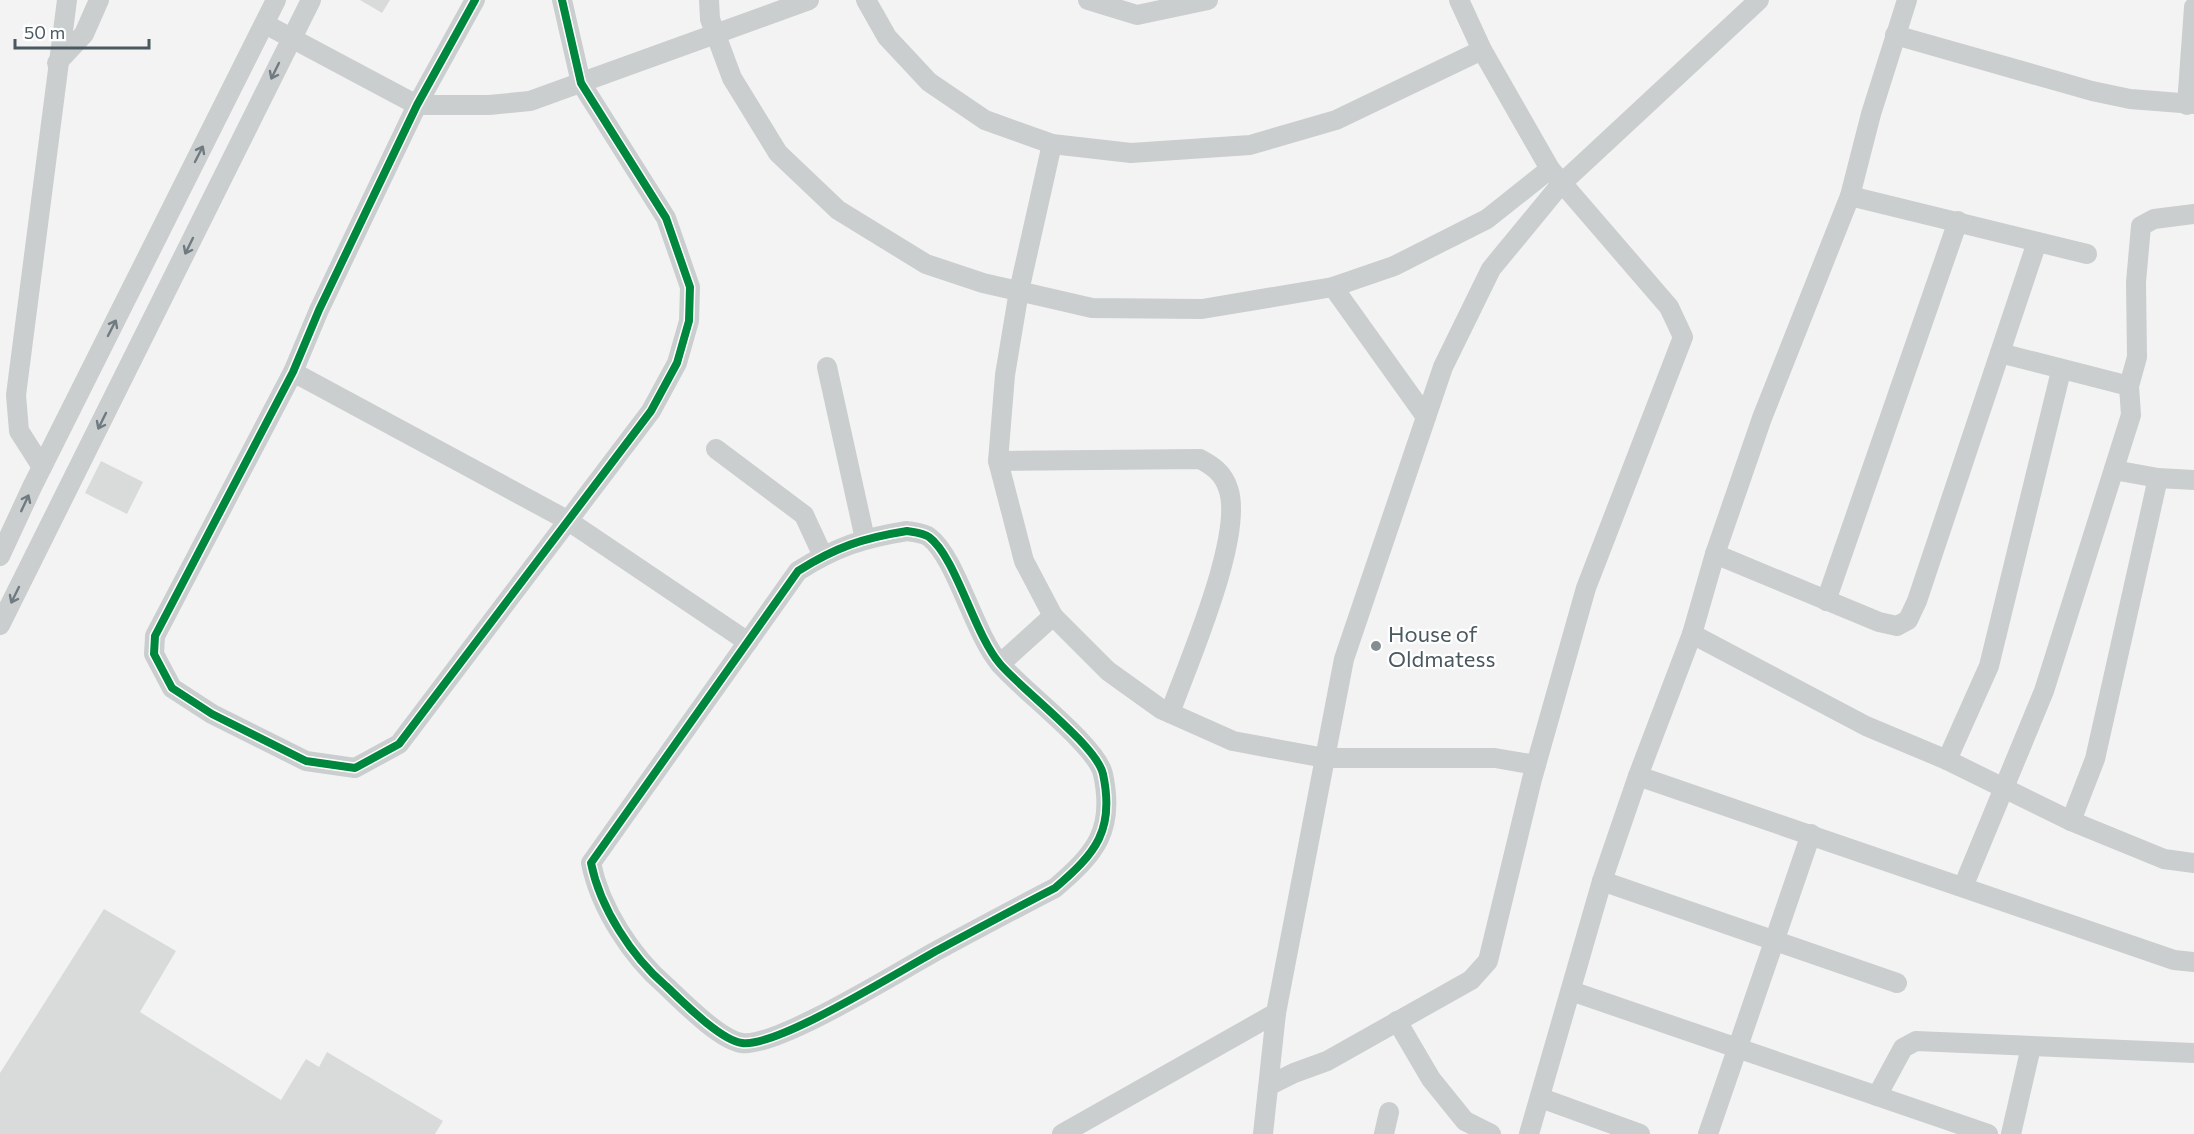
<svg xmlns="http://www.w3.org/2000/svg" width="2194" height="1134" font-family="Commissioner,sans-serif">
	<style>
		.building { fill: #d9dbdb }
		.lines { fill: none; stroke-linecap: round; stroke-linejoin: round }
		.minor { stroke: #cacecf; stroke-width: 20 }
		.cycleway-casing { stroke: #fff; stroke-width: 11 }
		.cycleway { stroke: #00873e; stroke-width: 8 }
		.oneway { stroke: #707b81 }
		.poi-dot { fill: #858e93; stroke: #fff; stroke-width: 2 }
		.labels { text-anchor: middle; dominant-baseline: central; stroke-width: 4.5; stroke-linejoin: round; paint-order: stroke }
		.poi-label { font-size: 22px; fill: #4a585f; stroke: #fff; text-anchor: start }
	</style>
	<rect width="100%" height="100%" fill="#f3f3f3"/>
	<!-- building -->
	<g class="building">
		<polygon points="360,0 390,0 382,13"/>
		<polygon points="101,461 143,482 127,514 85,493"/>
		<polygon points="104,909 176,951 140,1012 281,1100 306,1059 319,1067 327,1052 443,1121 435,1134 0,1134 0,1073"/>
	</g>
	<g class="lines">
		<!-- minor -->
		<g class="minor">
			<polyline points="475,0 417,105 319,310 293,372 155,636 154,654 172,688 212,714 306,761 355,768 399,744 651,411 677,363 689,321 690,287 666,218 581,83 562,0"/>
			<polyline points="709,0 710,19 732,78 778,153 838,210 926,264 983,283 1092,308 1202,309 1333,287 1394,266 1487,219 1550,169"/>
			<polyline points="866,0 887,37 929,82 985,120 1052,144 1131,153 1250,145 1336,120 1482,50"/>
			<polyline points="1088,0 1137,15 1208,0"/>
			<polyline points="265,24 417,105 489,105 530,101 809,0"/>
			<polyline points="1895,35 2092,91 2130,99 2194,104"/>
			<polyline points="57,63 84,34 99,0"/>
			<polyline points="2187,105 2194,7"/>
			<polyline points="1052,144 1019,291 1005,375 998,461 1024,561 1053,616 1108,671 1161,709 1233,741 1325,758 1495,758 1536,765"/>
			<polyline points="1850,196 2087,254"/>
			<polyline points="1333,287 1426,417"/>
			<polyline points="2000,353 2129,386"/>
			<polyline points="827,367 865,539"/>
			<polyline points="293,372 567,520 748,642"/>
			<polyline points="716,449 804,515 823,556"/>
			<path d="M998 461 1200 459C1213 466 1223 473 1228 488 1245 534 1188 663 1170 713"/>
			<polyline points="42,467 19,431 16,395 67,0"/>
			<polyline points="2114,470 2158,478 2194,480"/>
			<path d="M907 531C913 532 924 533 929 537 956 557 974 634 1000 664 1022 690 1097 746 1103 774 1115 830 1096 853 1055 888 1016 908 977 929 938 950 901 970 777 1048 742 1043 720 1040 682 1001 666 986 632 957 600 908 591 863L798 571C836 547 863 538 907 531Z"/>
			<polyline points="1715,554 1879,622 1897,626 1908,620 1917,601 2037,242"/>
			<polyline points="0,556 32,487 276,0"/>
			<polyline points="1826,601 1958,221"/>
			<polyline points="0,625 311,0"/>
			<polyline points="1692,634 1866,726 1947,760 2071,821 2164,859 2194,863"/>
			<polyline points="1000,664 1053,616"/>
			<polyline points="1947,760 1989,666 2061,371"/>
			<polyline points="1638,776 2174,960 2194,962"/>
			<polyline points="2071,821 2095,759 2158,478"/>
			<polyline points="1602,881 1897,983"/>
			<polyline points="1963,887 2044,691 2131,415 2129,386 2137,357 2136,282 2141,226 2154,219 2194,214"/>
			<polyline points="1571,991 1988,1134"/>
			<polyline points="1397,1021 1431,1079 1465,1121 1491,1134"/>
			<polyline points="1270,1085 1294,1073 1327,1061 1471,980 1488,961 1532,779 1586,588 1683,337 1669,307 1550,169 1482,50 1459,0"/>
			<polyline points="1877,1096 1903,1048 1916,1041 2194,1053"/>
			<polyline points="1541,1098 1640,1134"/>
			<polyline points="1062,1134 1276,1013"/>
			<polyline points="1263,1134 1276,1013 1344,659 1443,367 1491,269 1561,184 1759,0"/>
			<polyline points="1384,1134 1389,1112"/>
			<polyline points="1529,1134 1602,881 1638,776 1692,634 1715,554 1762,418 1850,196 1871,114 1907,0"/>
			<polyline points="1708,1134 1811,834"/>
			<polyline points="2011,1134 2031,1047"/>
		</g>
		<!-- cycleway casing -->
		<g class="cycleway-casing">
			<g id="cycleway">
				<polyline points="475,0 417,105 319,310 293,372 155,636 154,654 172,688 212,714 306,761 355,768 399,744 651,411 677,363 689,321 690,287 666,218 581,83 562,0"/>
				<path d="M907 531C913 532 924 533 929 537 956 557 974 634 1000 664 1022 690 1097 746 1103 774 1115 830 1096 853 1055 888 1016 908 977 929 938 950 901 970 777 1048 742 1043 720 1040 682 1001 666 986 632 957 600 908 591 863L798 571C836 547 863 538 907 531Z"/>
			</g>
		</g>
		<!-- cycleway -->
		<use href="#cycleway" class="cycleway"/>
	</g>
	<!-- one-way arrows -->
	<defs><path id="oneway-shaft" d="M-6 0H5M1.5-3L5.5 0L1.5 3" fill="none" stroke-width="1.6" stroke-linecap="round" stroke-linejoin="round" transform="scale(1.5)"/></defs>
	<g class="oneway">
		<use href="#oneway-shaft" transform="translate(275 71) rotate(116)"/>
		<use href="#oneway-shaft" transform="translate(199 154) rotate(-63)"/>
		<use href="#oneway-shaft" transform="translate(189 246) rotate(116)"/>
		<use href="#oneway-shaft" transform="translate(112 328) rotate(-63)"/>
		<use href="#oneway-shaft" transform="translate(102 421) rotate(116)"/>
		<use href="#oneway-shaft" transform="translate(25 503) rotate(-65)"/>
		<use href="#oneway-shaft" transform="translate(15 595) rotate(116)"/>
	</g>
	<!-- markers -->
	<circle class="poi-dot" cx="1376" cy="646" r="6"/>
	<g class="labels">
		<!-- poi labels -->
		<g class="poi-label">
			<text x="1388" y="633">House of<tspan x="1388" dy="25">Oldmatess</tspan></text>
		</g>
	</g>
	<!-- scale -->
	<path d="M15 39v9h134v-9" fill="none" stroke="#4a585f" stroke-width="3"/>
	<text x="24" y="39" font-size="18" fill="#4a585f" stroke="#ffffff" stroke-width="4.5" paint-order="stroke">50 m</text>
</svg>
